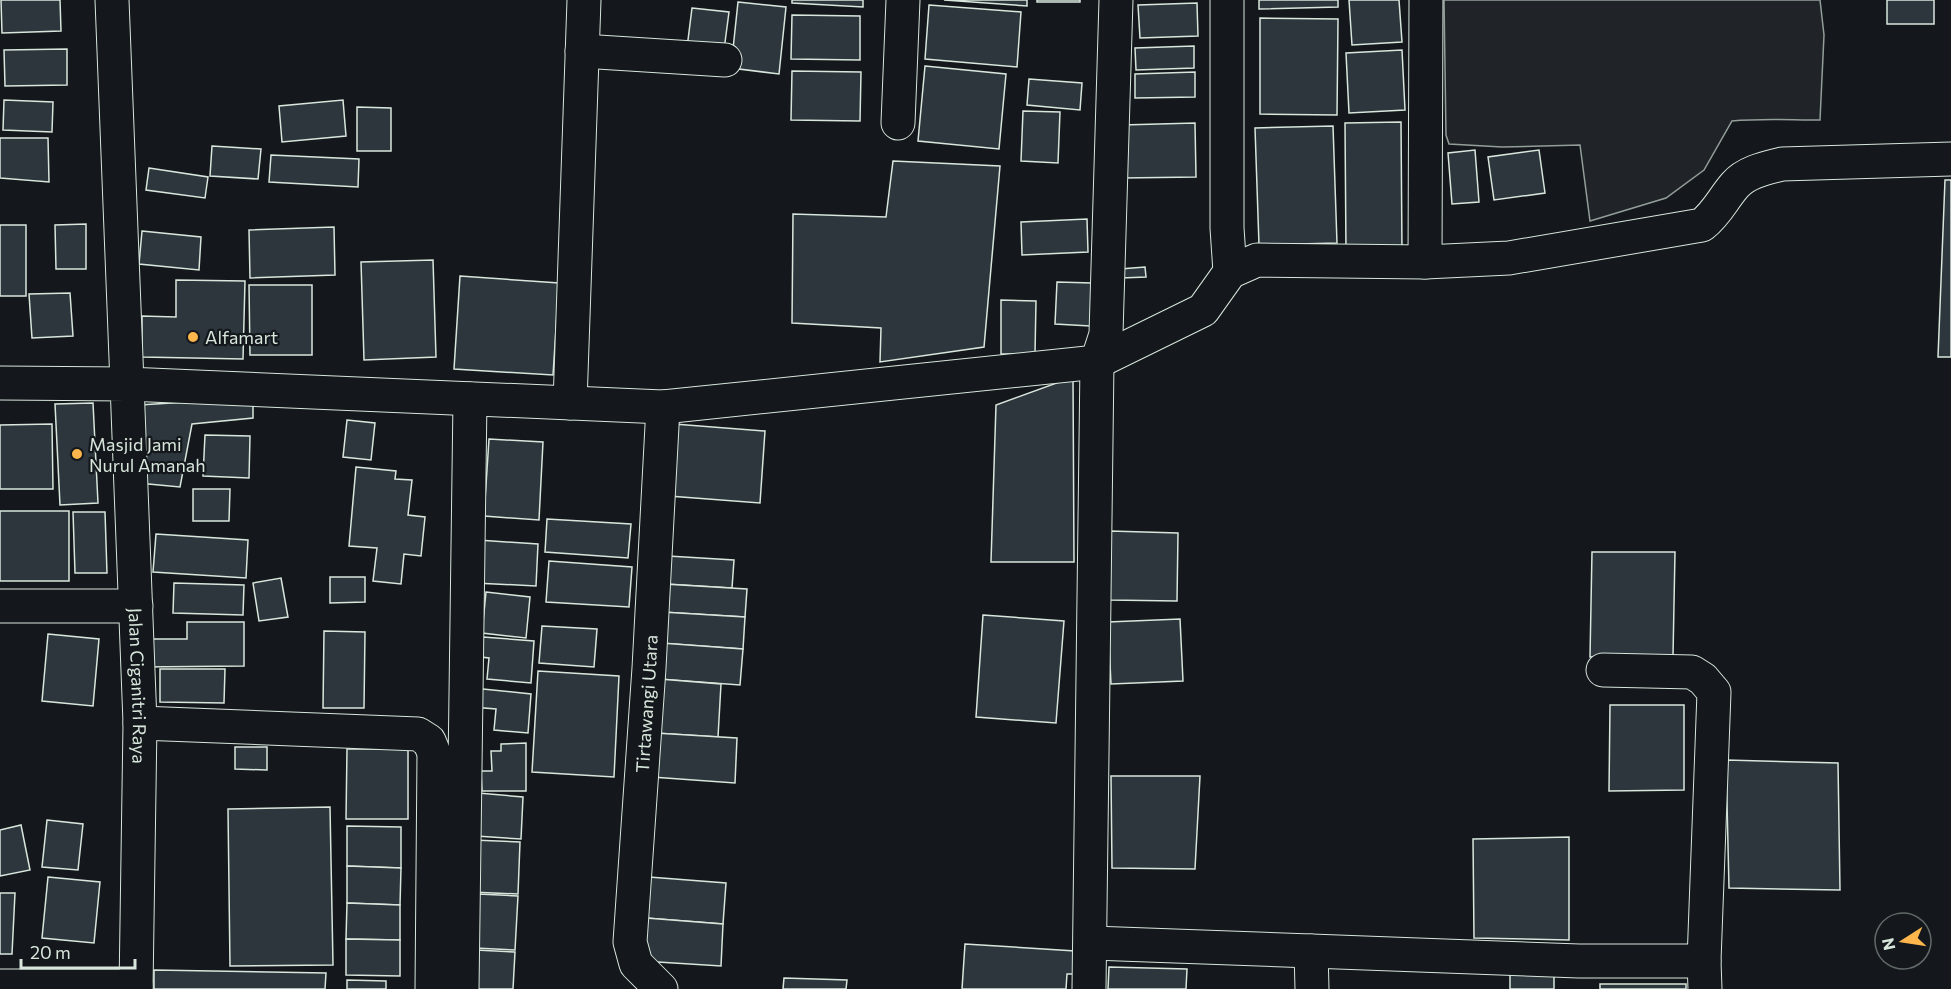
<svg xmlns="http://www.w3.org/2000/svg" width="1951" height="989" font-family="Commissioner,sans-serif">
	<style>
		.green { fill: #202428; stroke: #939e99; stroke-width: 1.5 }
		.building { fill: #2c363c; stroke: #d8e6dc; stroke-width: 1.5 }
		.lines { fill: none; stroke-linecap: round; stroke-linejoin: round }
		.street-casing { stroke: #d8e6dc; stroke-width: 35 }
		.secondary-casing { stroke: #d8e6dc; stroke-width: 35 }
		.street { stroke: #14181c; stroke-width: 33 }
		.secondary { stroke: #14181c; stroke-width: 33 }
		.poi-dot { fill: #ffb74d; stroke: #14181c; stroke-width: 2 }
		.labels { text-anchor: middle; dominant-baseline: central; stroke-width: 4.5; stroke-linejoin: round; paint-order: stroke }
		.poi-label { font-size: 18px; fill: #d8e6dc; stroke: #14181c; text-anchor: start }
		.street-label { font-size: 18px; fill: #d8e6dc; stroke: #14181c }
	</style>
	<rect width="100%" height="100%" fill="#14181c"/>
	<!-- green -->
	<path class="green" d="M1444 0H1820L1824 35 1820 120C1790 120 1762 118 1732 121L1704 170 1666 198 1590 221 1580 145 1502 147 1449 144 1446 135Z"/>
	<!-- building -->
	<g class="building">
		<polygon points="1,0 60,0 61,31 2,33"/>
		<polygon points="792,0 863,0 863,7 792,3"/>
		<polygon points="944,0 1027,0 1027,6"/>
		<rect x="1037" y="0" width="43" height="2"/>
		<polygon points="1259,0 1338,0 1338,7 1259,9"/>
		<polygon points="1349,0 1399,0 1402,42 1352,45"/>
		<rect x="1887" y="0" width="47" height="24"/>
		<polygon points="738,2 786,7 779,74 731,68"/>
		<polygon points="1197,3 1198,36 1140,38 1138,5"/>
		<polygon points="929,5 1021,12 1017,67 925,59"/>
		<polygon points="692,8 729,12 724,50 687,48"/>
		<polygon points="792,15 860,16 860,60 791,59"/>
		<polygon points="1260,18 1338,19 1337,115 1260,114"/>
		<polygon points="1194,46 1194,68 1136,70 1135,48"/>
		<polygon points="67,49 67,85 5,86 4,50"/>
		<polygon points="1402,50 1405,110 1349,113 1346,53"/>
		<polygon points="925,66 1006,74 999,149 918,141"/>
		<polygon points="792,71 861,72 860,121 791,120"/>
		<polygon points="1195,72 1195,97 1135,98 1135,74"/>
		<polygon points="1029,79 1082,83 1080,110 1027,105"/>
		<polygon points="4,100 53,102 52,132 3,130"/>
		<polygon points="343,100 346,136 282,142 279,106"/>
		<polygon points="357,107 391,108 391,151 357,151"/>
		<polygon points="1023,111 1060,112 1058,163 1021,161"/>
		<polygon points="1401,122 1402,253 1346,252 1345,123"/>
		<polygon points="1195,123 1196,177 1122,178 1122,125"/>
		<polygon points="1333,126 1337,243 1259,245 1255,128"/>
		<polygon points="0,138 48,138 49,182 0,178"/>
		<polygon points="212,146 261,149 258,179 210,176"/>
		<polygon points="1475,150 1479,202 1452,204 1448,153"/>
		<polygon points="1539,150 1545,193 1494,200 1488,157"/>
		<polygon points="271,155 359,159 358,187 269,182"/>
		<polygon points="893,161 1000,166 984,347 880,362 881,328 792,323 793,214 886,217"/>
		<polygon points="149,168 208,177 205,198 146,190"/>
		<polygon points="1945,180 1951,180 1951,357 1938,357"/>
		<polygon points="1087,219 1088,252 1022,255 1021,222"/>
		<polygon points="86,224 86,269 56,269 55,225"/>
		<rect x="0" y="225" width="26" height="71"/>
		<polygon points="334,227 335,275 250,278 249,230"/>
		<polygon points="142,231 201,237 199,270 139,264"/>
		<polygon points="433,260 436,357 364,360 361,262"/>
		<polygon points="1145,267 1146,277 1121,278 1120,269"/>
		<polygon points="460,276 559,283 553,375 454,369"/>
		<polygon points="176,280 245,281 243,359 142,357 142,316 176,317"/>
		<polygon points="1057,282 1092,283 1090,326 1055,324"/>
		<polygon points="249,285 312,285 312,355 250,355"/>
		<polygon points="70,293 73,336 32,338 29,294"/>
		<polygon points="1001,300 1036,301 1035,354 1001,354"/>
		<polygon points="1073,377 1074,562 991,562 996,405"/>
		<polygon points="253,398 253,418 192,424 180,487 138,483 139,405"/>
		<polygon points="93,403 98,503 60,505 55,404"/>
		<polygon points="347,420 375,423 371,460 343,457"/>
		<polygon points="52,424 53,489 0,489 0,425"/>
		<polygon points="674,424 765,431 760,503 669,496"/>
		<polygon points="205,435 250,436 249,478 203,476"/>
		<polygon points="489,439 543,442 539,520 484,516"/>
		<polygon points="356,467 396,471 395,479 412,480 408,515 425,517 421,556 404,554 401,584 373,581 377,548 349,546"/>
		<polygon points="193,489 230,489 229,521 193,521"/>
		<rect x="0" y="511" width="69" height="70"/>
		<polygon points="73,512 105,512 107,573 75,573"/>
		<polygon points="547,519 631,524 628,558 545,552"/>
		<polygon points="1110,531 1178,533 1177,601 1109,600"/>
		<polygon points="156,534 248,540 246,578 153,572"/>
		<polygon points="478,540 538,544 536,586 475,583"/>
		<polygon points="1592,552 1675,552 1673,656 1590,657"/>
		<polygon points="668,556 734,560 732,588 666,584"/>
		<polygon points="549,561 632,567 629,607 546,602"/>
		<polygon points="330,577 365,577 365,602 330,603"/>
		<polygon points="281,578 288,617 259,621 253,583"/>
		<polygon points="174,583 244,585 243,615 173,613"/>
		<polygon points="664,584 747,589 745,617 662,612"/>
		<polygon points="486,592 530,597 526,638 482,633"/>
		<polygon points="662,612 745,617 743,649 659,643"/>
		<polygon points="983,615 1064,621 1056,723 976,717"/>
		<polygon points="1180,619 1183,681 1111,684 1108,622"/>
		<polygon points="187,622 244,622 244,666 140,667 139,639 187,639"/>
		<polygon points="542,626 597,629 594,667 539,663"/>
		<polygon points="324,631 365,632 364,708 323,708"/>
		<polygon points="48,634 99,639 93,706 42,701"/>
		<polygon points="483,637 534,641 531,683 487,679 489,658 481,657"/>
		<polygon points="661,643 743,649 740,685 659,679"/>
		<polygon points="160,669 225,669 224,703 160,702"/>
		<polygon points="538,671 619,676 614,777 532,772"/>
		<polygon points="659,679 721,684 718,737 655,733"/>
		<polygon points="473,688 531,694 528,733 494,730 496,709 472,707"/>
		<polygon points="1610,705 1684,705 1684,790 1609,791"/>
		<polygon points="655,733 737,738 735,783 652,777"/>
		<polygon points="526,743 526,791 482,791 481,771 492,771 491,751 501,751 501,744"/>
		<polygon points="235,747 267,747 267,770 235,769"/>
		<polygon points="347,749 408,749 408,819 346,819"/>
		<polygon points="1726,760 1838,763 1840,890 1729,888"/>
		<polygon points="1111,776 1200,776 1195,869 1112,868"/>
		<polygon points="478,793 523,797 521,839 476,836"/>
		<polygon points="330,807 333,965 230,966 228,809"/>
		<polygon points="47,820 83,824 78,870 42,867"/>
		<polygon points="21,825 30,870 0,876 0,830"/>
		<polygon points="347,826 401,827 401,868 347,866"/>
		<polygon points="1569,837 1569,940 1474,938 1473,839"/>
		<polygon points="473,840 520,842 518,894 471,892"/>
		<polygon points="347,866 401,868 400,905 347,903"/>
		<polygon points="48,877 100,882 94,943 42,938"/>
		<polygon points="649,877 726,883 723,924 646,918"/>
		<polygon points="0,893 15,893 12,954 0,954"/>
		<polygon points="478,894 518,896 515,950 475,948"/>
		<polygon points="347,903 400,905 400,940 346,939"/>
		<polygon points="646,918 723,924 721,966 642,961"/>
		<polygon points="346,939 400,940 400,976 346,975"/>
		<polygon points="965,944 1075,951 1074,974 1067,974 1066,989 962,989"/>
		<polygon points="476,950 515,952 513,989 474,989"/>
		<polygon points="1109,967 1187,969 1186,989 1108,989"/>
		<polygon points="154,970 326,973 325,989 154,989"/>
		<rect x="1510" y="973" width="44" height="16"/>
		<polygon points="784,978 847,980 846,989 783,989"/>
		<polygon points="347,980 386,981 386,989 347,989"/>
		<rect x="1600" y="984" width="86" height="5"/>
	</g>
	<g class="lines">
		<!-- street casing -->
		<g class="street-casing">
			<g id="street">
				<path d="M112 0 127 384 663 407 1097 362 1203 310 1230 272 1257 260 1425 262 1509 258 1702 225C1718 212 1722 200 1735 185 1746 172 1766 168 1782 164L1951 159"/>
				<polyline points="1227,0 1227,228 1230,272"/>
				<polyline points="582,51 725,60"/>
				<polyline points="898,123 903,0"/>
				<polyline points="1425,262 1426,0"/>
				<polyline points="570,403 584,0"/>
				<polyline points="0,606 136,606"/>
				<polyline points="1603,670 1692,672 1703,679 1714,692 1704,961"/>
				<polyline points="140,723 418,734 429,741 434,753 432,989"/>
				<polyline points="1092,943 1311,951 1312,989"/>
				<polyline points="1311,951 1579,961 1704,961 1705,989"/>
				<polyline points="0,986 136,986"/>
				<polyline points="462,989 470,399"/>
				<path id="s1" d="M661 989 636 964 630 942 649 668 663 407"/>
				<polyline points="1089,989 1097,362 1106,334 1116,0"/>
			</g>
		</g>
		<!-- secondary casing -->
		<g class="secondary-casing">
			<g id="secondary">
				<path id="s2" d="M0 383 127 384 140 723 136 989"/>
			</g>
		</g>
		<!-- street -->
		<use href="#street" class="street"/>
		<!-- secondary -->
		<use href="#secondary" class="secondary"/>
	</g>
	<!-- markers -->
	<g class="poi-dot">
		<circle cx="193" cy="337" r="6"/>
		<circle cx="77" cy="454" r="6"/>
	</g>
	<g class="labels">
		<!-- poi labels -->
		<g class="poi-label">
			<text x="205" y="337">Alfamart</text>
			<text x="89" y="444">Masjid Jami<tspan x="89" dy="21">Nurul Amanah</tspan></text>
		</g>
		<!-- street labels -->
		<g class="street-label">
			<text stroke="none"><textPath href="#s2" startOffset="429">Jalan Ciganitri Raya</textPath></text>
			<text stroke="none"><textPath href="#s1" startOffset="297">Tirtawangi Utara</textPath></text>
		</g>
	</g>
	<!-- north arrow -->
	<g transform="translate(1903 941) rotate(258)"><circle r="28" fill="#14181c" stroke="#626a69" stroke-width="1.5"/>
	<path d="M0-4.5L10 22L0 15L-10 22Z" fill="#ffb74d"/>
	<text y="-9" font-size="16" font-weight="bold" text-anchor="middle" fill="#d8e6dc">N</text>
	</g>
	<!-- scale -->
	<path d="M21 959v9h114v-9" fill="none" stroke="#d8e6dc" stroke-width="3"/>
	<text x="30" y="959" font-size="18" fill="#d8e6dc" stroke="#14181c" stroke-width="4.5" paint-order="stroke">20 m</text>
</svg>
